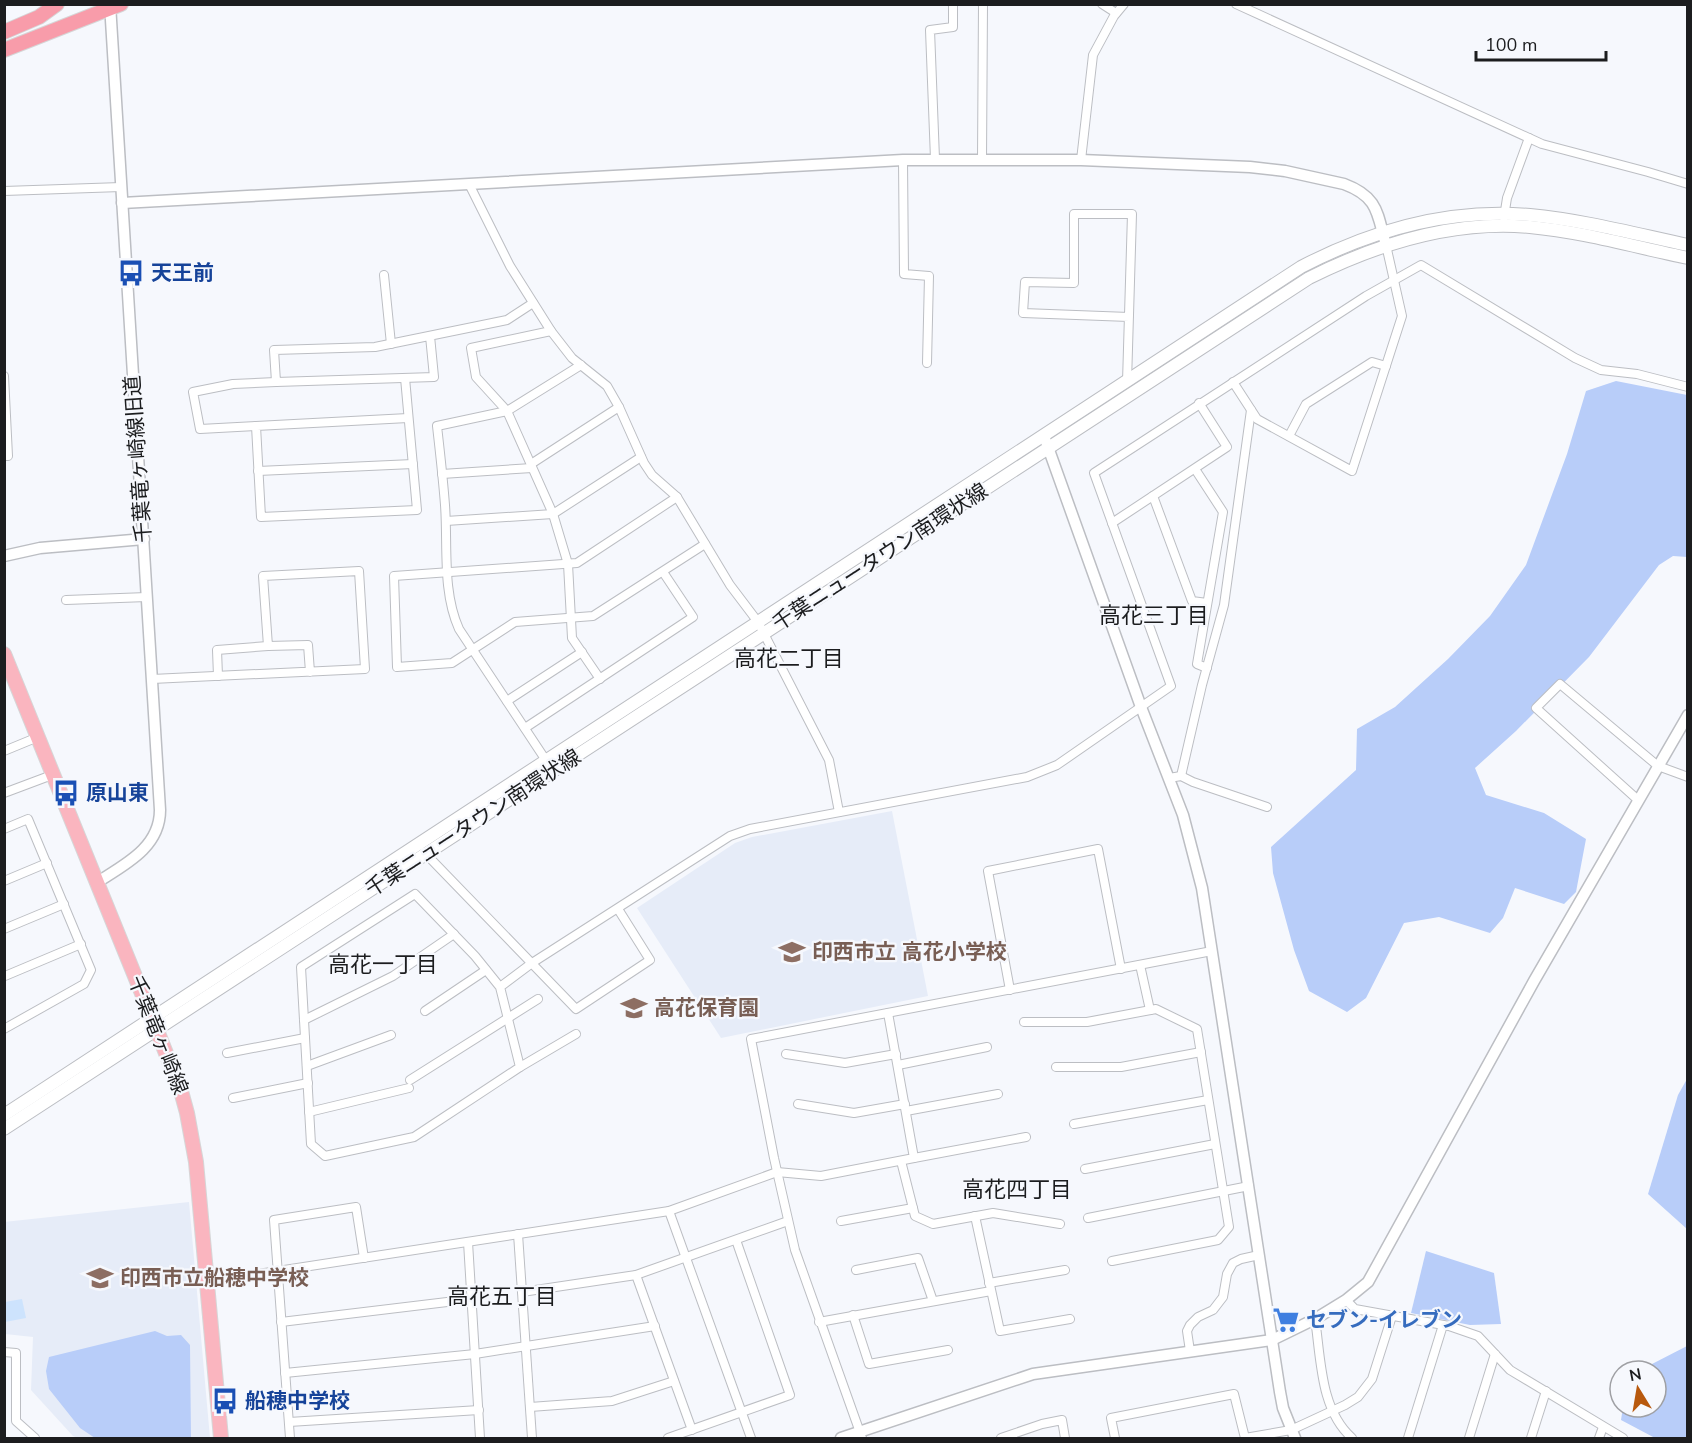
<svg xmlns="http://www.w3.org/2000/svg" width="1692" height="1443" font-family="'Nunito Sans','Noto Sans JP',sans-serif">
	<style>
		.built { fill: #e6ecf8 }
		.green { fill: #b8cdf9 }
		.water { fill: #cde3fd }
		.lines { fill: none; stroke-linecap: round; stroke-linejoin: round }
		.minor-casing { stroke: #bcbec3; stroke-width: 10 }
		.tertiary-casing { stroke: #bcbec3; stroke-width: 13 }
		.secondary-casing { stroke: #bcbec3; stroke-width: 14 }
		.primary-casing { stroke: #d6d6d7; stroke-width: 16 }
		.trunk-casing { stroke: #d6d6d7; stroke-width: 16 }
		.minor { stroke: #fff; stroke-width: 8 }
		.tertiary { stroke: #fff; stroke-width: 10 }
		.secondary { stroke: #fff; stroke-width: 12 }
		.primary { stroke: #fab5bf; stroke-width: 14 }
		.trunk { stroke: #f89caa; stroke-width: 14 }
		.labels { text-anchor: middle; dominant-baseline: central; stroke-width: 4.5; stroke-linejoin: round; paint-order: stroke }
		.transit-label { font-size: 21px; font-weight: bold; fill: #164399; stroke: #f6f8fd; text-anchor: start }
		.street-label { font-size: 21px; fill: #1c1d1f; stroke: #f6f8fd }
		.education-label { font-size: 21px; font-weight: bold; fill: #785e54; stroke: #f6f8fd; text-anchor: start }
		.shop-label { font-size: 21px; font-weight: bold; fill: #366cbe; stroke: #f6f8fd; text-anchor: start }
		.neighbourhood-label { font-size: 22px; fill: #1c1d1f; stroke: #f6f8fd }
	</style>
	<rect width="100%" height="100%" fill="#f6f8fd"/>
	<!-- built -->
	<g class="built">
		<polygon points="892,811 928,996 721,1038 637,908 735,843 752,837"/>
		<polygon points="189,1202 210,1438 78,1438 73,1436 31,1390 33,1337 5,1334 4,1222"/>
	</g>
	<!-- green -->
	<g class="green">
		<polygon points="1616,381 1687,395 1687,557 1673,556 1659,565 1589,657 1516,731 1475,768 1486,795 1544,813 1586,839 1576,892 1564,904 1515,888 1503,918 1490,933 1439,917 1404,923 1366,998 1347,1012 1309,991 1294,950 1273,873 1271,847 1356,770 1357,729 1395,707 1448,659 1490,616 1526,565 1567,454 1586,391"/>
		<polygon points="1687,1079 1687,1229 1648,1194 1678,1095"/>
		<polygon points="1426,1251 1494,1273 1501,1324 1470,1325 1411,1313"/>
		<polygon points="155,1331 167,1336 181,1335 190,1345 191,1438 95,1438 80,1428 49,1389 46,1371 49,1357"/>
		<polygon points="1687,1346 1687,1438 1655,1438 1621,1420 1623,1407 1656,1407 1656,1371 1645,1371 1652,1364"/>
	</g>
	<!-- water -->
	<polygon class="water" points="22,1299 26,1318 5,1322 5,1302"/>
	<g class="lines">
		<!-- minor casing -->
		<g class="minor-casing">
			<g id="minor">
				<polyline points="1102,4 1116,13"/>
				<polyline points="1236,4 1542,144 1648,172 1688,184"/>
				<polyline points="935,159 930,30 953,27 953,4"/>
				<polyline points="982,159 983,4"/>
				<polyline points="903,160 904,274 929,276 927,363"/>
				<polyline points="1081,160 1093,55 1114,16 1124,4"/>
				<polyline points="469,184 510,266 551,331 572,358 607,386 619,407 644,463 652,475 677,497 730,585 758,622 829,760 839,812"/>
				<polyline points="4,191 121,187"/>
				<polyline points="1504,217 1507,198 1529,138"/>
				<polyline points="384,275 391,344"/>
				<polyline points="551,331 471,348 476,377 507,411 553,514 568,564 572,638 600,679"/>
				<polyline points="430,336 434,377 276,382 274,350 375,347 507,320 533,303"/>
				<polyline points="4,376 8,456 4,456"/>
				<polyline points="405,378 417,510 261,517 256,426 408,418"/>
				<polyline points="1127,382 1132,214 1074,214 1074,283 1025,282 1023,313 1129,317"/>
				<polyline points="1233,382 1257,419 1352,471 1402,316 1386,245"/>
				<polyline points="256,426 200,429 193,392 233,384 276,382"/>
				<polyline points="1289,436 1306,404 1372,362 1386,366"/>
				<polyline points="531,464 619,407"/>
				<polyline points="1195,469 1223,512 1197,664 1207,668"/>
				<polyline points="258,471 413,464"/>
				<polyline points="442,474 532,468"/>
				<polyline points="1153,496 1192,601 1207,603"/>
				<polyline points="677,497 577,563 394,576 397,667 452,663 515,622 593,616 705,544"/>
				<polyline points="446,521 553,514 641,457"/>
				<polyline points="1112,523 1227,447 1199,403"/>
				<polyline points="66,600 147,597"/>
				<polyline points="218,676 217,650 268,646"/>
				<polyline points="152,679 365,669 359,571 263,576 268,646 308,645 310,672"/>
				<polyline points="507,701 582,652"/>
				<polyline points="525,728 693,617 663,572"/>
				<polyline points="4,751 38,737"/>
				<path d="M553 771 459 629C442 591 448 546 445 505 443 479 440 452 437 426L507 411 581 365"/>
				<polyline points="1181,776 1202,685 1224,605 1251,410"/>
				<polyline points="1169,778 1181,776 1193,782 1267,807"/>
				<polyline points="4,793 52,775"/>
				<polyline points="1638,800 1536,708 1560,684 1658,766 1688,777"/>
				<polyline points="4,829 28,819 91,970 84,984 4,1029"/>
				<polyline points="424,852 576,1009 650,960 618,909"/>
				<polyline points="4,881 47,863"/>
				<polyline points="4,929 64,904"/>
				<polyline points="1140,965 1150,1010"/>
				<polyline points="5,976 81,944"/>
				<polyline points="500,987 520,1067 414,1137 325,1156 311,1144 301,967 415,894 475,956 500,987 532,963 730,836 750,829 1027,777 1057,765 1171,686 1094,473 1366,296 1421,265 1575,358 1601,370 1637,374 1688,387"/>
				<polyline points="1010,990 988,871 1098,849 1121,969"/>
				<polyline points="425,1011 486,970"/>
				<polyline points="304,1020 393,976 454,934"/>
				<polyline points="1024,1022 1087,1022 1156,1009 1197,1029 1229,1227 1218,1240 1112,1261"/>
				<polyline points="227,1053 305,1038"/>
				<polyline points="786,1054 845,1063 896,1054"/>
				<polyline points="898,1065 987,1047"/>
				<polyline points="307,1066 391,1035"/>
				<polyline points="520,1067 576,1034"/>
				<polyline points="1056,1067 1121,1067 1201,1052"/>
				<polyline points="410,1080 538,999"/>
				<polyline points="233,1098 308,1083"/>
				<polyline points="798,1104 854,1113 905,1104"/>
				<polyline points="906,1111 998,1094"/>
				<polyline points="309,1112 409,1088"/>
				<polyline points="1074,1124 1208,1100"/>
				<polyline points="914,1158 1026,1137"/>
				<polyline points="901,1161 915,1216 933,1224 993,1213 1060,1224"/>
				<polyline points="1085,1169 1215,1144"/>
				<polyline points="669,1211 751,1438"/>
				<polyline points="975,1216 1000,1331 1070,1319"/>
				<polyline points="1088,1218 1249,1186"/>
				<polyline points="841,1221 913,1208"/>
				<polyline points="518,1234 532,1438"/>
				<polyline points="468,1242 480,1438"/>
				<polyline points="856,1270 918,1258 933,1301"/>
				<polyline points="636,1275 692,1430"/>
				<polyline points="206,1282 669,1211 777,1172 821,1176 914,1158 888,1013"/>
				<polyline points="989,1283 1065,1270"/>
				<polyline points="522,1292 636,1275 788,1221"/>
				<polyline points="1346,1300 1355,1309 1449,1326 1478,1336 1510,1370 1623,1438"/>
				<polyline points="853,1315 869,1364 948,1350"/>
				<path d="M1315 1319C1321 1358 1320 1410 1352 1438"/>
				<polyline points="281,1322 472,1299"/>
				<polyline points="819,1322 991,1291"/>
				<polyline points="1190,1351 1187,1331 1190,1325 1198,1317 1213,1310 1223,1297 1227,1274 1233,1263 1241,1259 1259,1255"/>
				<polyline points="4,1352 16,1353 16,1421 35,1438"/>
				<polyline points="285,1373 475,1354 655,1326"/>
				<polyline points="530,1407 612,1401 674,1381"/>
				<polyline points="289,1422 479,1410"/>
				<polyline points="290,1438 274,1220 356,1207 364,1258"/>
				<polyline points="668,1438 790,1395 736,1240"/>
				<polyline points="862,1438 795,1250 774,1158 751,1039 1212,951"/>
				<polyline points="1001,1438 1042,1424 1062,1420 1065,1438"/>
				<polyline points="1115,1438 1111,1418 1234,1394 1245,1438 1291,1430 1345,1405 1358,1397 1372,1379 1392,1316"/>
				<polyline points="1408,1438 1443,1325"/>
				<polyline points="1469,1438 1495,1354"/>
				<polyline points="1531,1438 1546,1391"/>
				<polyline points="1599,1438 1603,1427"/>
			</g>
		</g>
		<!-- tertiary casing -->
		<g class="tertiary-casing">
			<g id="tertiary">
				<path d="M122 203 903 160H1081L1250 167 1285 171 1344 184C1379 197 1377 214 1386 245"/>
				<polyline points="1044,436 1141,707 1183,815 1202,888 1280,1392 1283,1408 1295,1438"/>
				<polyline points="4,556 40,548 144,539"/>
				<path d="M96 883C124 865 160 848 160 810L110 4"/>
				<polyline points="841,1438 1033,1374 1272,1340 1315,1319 1346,1300 1368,1282 1534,981 1688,715"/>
			</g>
		</g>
		<!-- secondary casing -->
		<g class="secondary-casing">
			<g id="secondary">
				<path d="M4 1115 1301 267C1372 230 1450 208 1530 215 1583 220 1636 234 1688 245"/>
				<path d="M4 1129 1309 278C1377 244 1453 220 1530 227 1583 232 1635 247 1688 258"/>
			</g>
		</g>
		<!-- primary casing -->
		<g class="primary-casing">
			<polyline id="primary" points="4,654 152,1018 181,1091 187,1113 196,1162 221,1438"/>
		</g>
		<!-- trunk casing -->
		<g class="trunk-casing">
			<g id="trunk">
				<polyline points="4,32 39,17 57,4"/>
				<polyline points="4,50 121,4"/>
			</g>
		</g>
		<!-- minor -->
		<use href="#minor" class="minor"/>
		<!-- tertiary -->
		<use href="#tertiary" class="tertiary"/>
		<!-- secondary -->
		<use href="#secondary" class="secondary"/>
		<!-- primary -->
		<use href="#primary" class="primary"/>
		<!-- trunk -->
		<use href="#trunk" class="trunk"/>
	</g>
	<!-- icons -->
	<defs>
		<g id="bus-bare" transform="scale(2.07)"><path d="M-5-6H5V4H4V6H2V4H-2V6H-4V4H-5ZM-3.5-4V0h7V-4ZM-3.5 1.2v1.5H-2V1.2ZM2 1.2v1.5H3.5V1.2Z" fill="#1a4fb4" stroke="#f6f8fd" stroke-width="2.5" paint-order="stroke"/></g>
		<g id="school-bare" transform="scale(2.07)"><path d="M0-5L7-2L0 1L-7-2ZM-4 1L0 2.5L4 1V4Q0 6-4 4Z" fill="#8d6e63" stroke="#f6f8fd" stroke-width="2.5" paint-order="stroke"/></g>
		<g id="supermarket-bare" transform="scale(2.07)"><path d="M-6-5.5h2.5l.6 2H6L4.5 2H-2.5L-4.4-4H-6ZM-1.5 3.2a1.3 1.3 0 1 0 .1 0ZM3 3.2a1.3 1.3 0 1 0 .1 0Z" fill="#3f7fe0" stroke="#f6f8fd" stroke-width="2.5" paint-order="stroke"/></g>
	</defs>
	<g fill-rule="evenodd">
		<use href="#bus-bare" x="131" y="273"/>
		<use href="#bus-bare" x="66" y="793"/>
		<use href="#school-bare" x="792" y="952"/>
		<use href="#school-bare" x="634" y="1008"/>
		<use href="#school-bare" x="100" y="1278"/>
		<use href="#supermarket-bare" x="1286" y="1320"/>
		<use href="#bus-bare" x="225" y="1401"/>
	</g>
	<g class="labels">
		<!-- transit labels -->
		<g class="transit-label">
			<text x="151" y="273">天王前</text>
			<text x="86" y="793">原山東</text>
			<text x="245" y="1401">船穂中学校</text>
		</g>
		<!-- street labels -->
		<g class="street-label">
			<text transform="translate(138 459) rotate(-94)">千葉竜ヶ崎線旧道</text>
			<text transform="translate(880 557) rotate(-33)">千葉ニュータウン南環状線</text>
			<text transform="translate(473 823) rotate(-33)">千葉ニュータウン南環状線</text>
			<text transform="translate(158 1035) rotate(68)">千葉竜ヶ崎線</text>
		</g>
		<!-- education labels -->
		<g class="education-label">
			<text x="812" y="952">印西市立 高花小学校</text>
			<text x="654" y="1008">高花保育園</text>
			<text x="120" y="1278">印西市立船穂中学校</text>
		</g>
		<!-- shop labels -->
		<g class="shop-label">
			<text x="1306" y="1320">セブン-イレブン</text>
		</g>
		<!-- neighbourhood labels -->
		<g class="neighbourhood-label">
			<text x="1154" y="616">高花三丁目</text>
			<text x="789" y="659">高花二丁目</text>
			<text x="383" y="965">高花一丁目</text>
			<text x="1017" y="1190">高花四丁目</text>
			<text x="502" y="1297">高花五丁目</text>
		</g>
	</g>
	<!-- border -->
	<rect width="1692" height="1443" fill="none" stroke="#1c1d1f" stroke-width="12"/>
	<!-- north arrow -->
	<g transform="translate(1638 1389) rotate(349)"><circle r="28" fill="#f6f8fd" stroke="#9fa0a4" stroke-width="1.5"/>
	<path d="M0-4.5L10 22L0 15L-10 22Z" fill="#b8590e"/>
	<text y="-9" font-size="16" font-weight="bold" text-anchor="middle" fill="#1c1d1f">N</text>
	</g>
	<!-- scale -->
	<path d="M1476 51v9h130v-9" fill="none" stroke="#1c1d1f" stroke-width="3"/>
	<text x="1485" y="51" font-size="18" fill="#1c1d1f" stroke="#f6f8fd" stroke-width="4.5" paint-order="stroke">100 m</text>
</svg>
